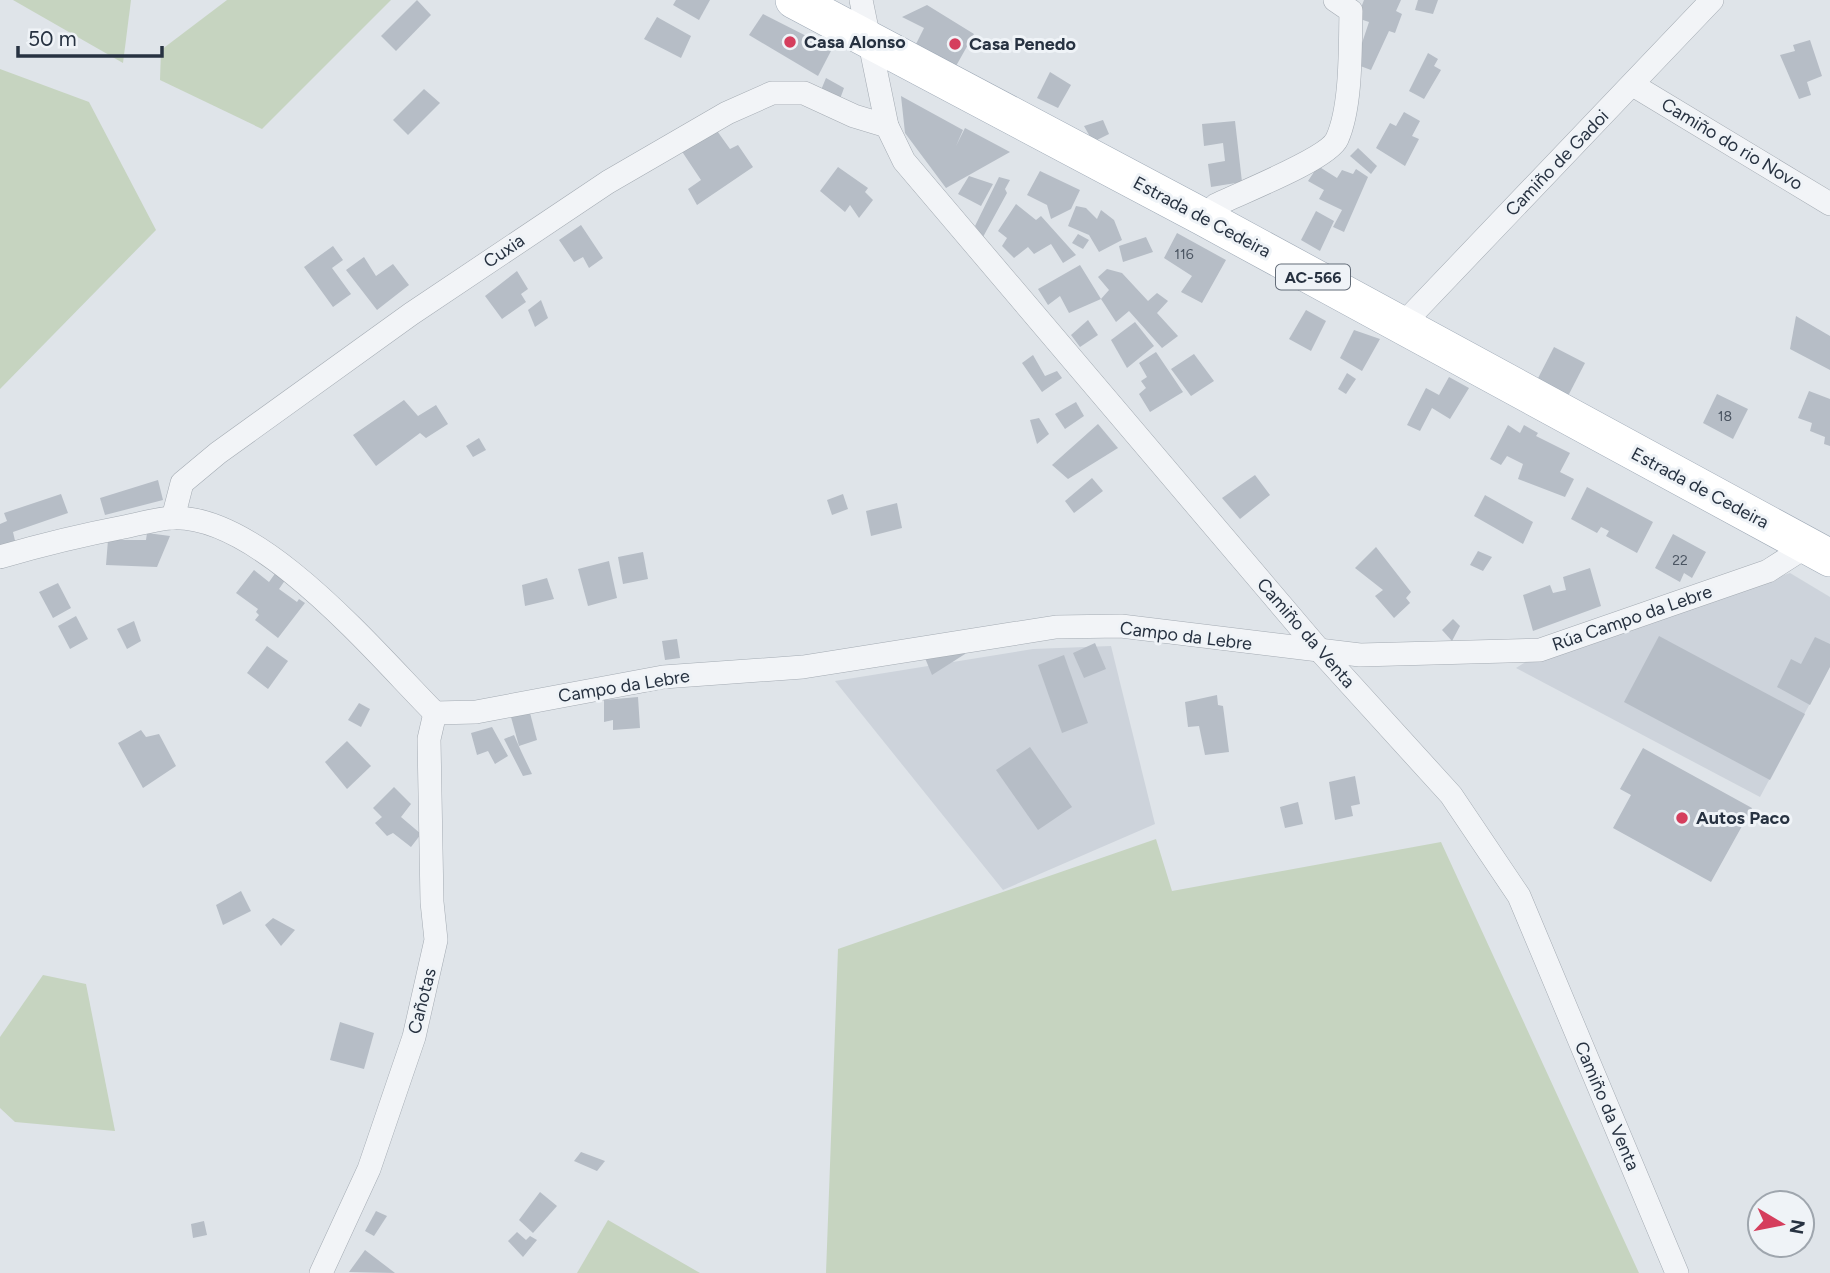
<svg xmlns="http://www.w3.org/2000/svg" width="1830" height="1273" font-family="Figtree,sans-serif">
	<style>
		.built { fill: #cdd3db }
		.green { fill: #c6d4c0 }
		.building { fill: #b6bdc6 }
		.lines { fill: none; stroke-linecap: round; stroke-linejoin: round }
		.street-casing { stroke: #a4abb3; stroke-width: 24 }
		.primary-casing { stroke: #9ea9b6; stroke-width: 38 }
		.street { stroke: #f2f4f7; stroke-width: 23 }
		.primary { stroke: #fff; stroke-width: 37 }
		.poi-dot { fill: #d53e5d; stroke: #eff3f7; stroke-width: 2.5 }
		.labels { text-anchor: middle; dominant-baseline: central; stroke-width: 6; stroke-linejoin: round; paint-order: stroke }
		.number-label { font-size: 14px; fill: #4b5562 }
		.shield { fill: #eff3f7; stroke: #636c78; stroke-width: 2 }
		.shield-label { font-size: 16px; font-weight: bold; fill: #273241 }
		.poi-label { font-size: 18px; font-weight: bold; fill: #273241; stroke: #eff3f7; text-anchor: start }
		.street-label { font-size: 18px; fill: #273241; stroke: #eff3f7 }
	</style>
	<rect width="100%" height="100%" fill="#dfe4e9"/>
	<!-- built -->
	<g class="built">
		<polygon points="1790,573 1830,597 1830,666 1760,797 1516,668 1529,660"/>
		<polygon points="1111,646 1155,824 1003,890 835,681 1033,649"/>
	</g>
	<!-- green -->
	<g class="green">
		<polygon points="13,0 131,0 123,63"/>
		<polygon points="227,0 391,0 262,129 160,80 161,50"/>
		<polygon points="0,69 89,102 156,230 0,389"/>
		<polygon points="1156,839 1172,891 1441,842 1639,1273 826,1273 838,949"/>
		<polygon points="43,975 86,984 115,1131 15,1122 0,1108 0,1037"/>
		<polygon points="608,1220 700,1273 577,1273"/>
	</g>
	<!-- building -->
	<g class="building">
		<polygon points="417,0 431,15 396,51 381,36"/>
		<polygon points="676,0 710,0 699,20 673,5"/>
		<polygon points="1364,0 1401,0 1396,11 1402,14 1395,33 1389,31 1371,70 1355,64 1369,22 1357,18"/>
		<polygon points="1418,0 1438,0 1433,14 1415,10"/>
		<polygon points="927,5 974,34 956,66 916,44 924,28 902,17"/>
		<polygon points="763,14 832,49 818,76 749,35"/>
		<polygon points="657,17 691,36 681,58 644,39"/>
		<polygon points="1810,40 1822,76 1807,82 1811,95 1799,99 1780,55 1795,51 1793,45"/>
		<polygon points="1428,53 1438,59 1434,66 1441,70 1424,99 1409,91"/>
		<polygon points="1050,72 1071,85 1058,108 1037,98"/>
		<polygon points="826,78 844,88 840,99 821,90"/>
		<polygon points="424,89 440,103 408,135 393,120"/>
		<polygon points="901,96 963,130 956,146 965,128 1010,152 946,188 905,133"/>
		<polygon points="1404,112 1420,121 1412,136 1419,139 1405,166 1376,148 1390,123 1396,126"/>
		<polygon points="1103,120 1109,134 1093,142 1084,126"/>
		<polygon points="1235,121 1242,182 1211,187 1208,164 1225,161 1223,143 1204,146 1202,124"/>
		<polygon points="715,128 730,149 738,145 753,167 697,205 688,189 701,180 681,150"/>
		<polygon points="1358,148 1377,166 1371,174 1350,156"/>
		<polygon points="1318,166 1337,178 1342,170 1353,174 1356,169 1368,177 1344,232 1333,227 1342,210 1319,199 1324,190 1308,181"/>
		<polygon points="838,167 868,188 865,192 873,200 859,218 850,205 845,212 820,191"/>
		<polygon points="1040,171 1080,190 1071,209 1051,219 1047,205 1027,195"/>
		<polygon points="969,176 993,184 981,206 958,194"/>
		<polygon points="999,177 1010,180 1005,189 1007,193 983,237 975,226"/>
		<polygon points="1016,204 1036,220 1041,216 1076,255 1063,263 1051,244 1034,254 1028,247 1014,258 1002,246 1007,238 998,231"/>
		<polygon points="1076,206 1086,208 1097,219 1101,210 1114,220 1122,240 1099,252 1089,235 1068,226"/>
		<polygon points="1316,211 1334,221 1320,251 1301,240"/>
		<polygon points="581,225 603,258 589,268 583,257 574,262 559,240"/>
		<polygon points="1177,233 1226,260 1202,303 1181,292 1192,276 1164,258"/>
		<polygon points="1078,234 1089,240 1083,249 1072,243"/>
		<polygon points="1146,237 1153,252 1123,262 1119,246"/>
		<polygon points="333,246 343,260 332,268 351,294 333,307 304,267"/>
		<polygon points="364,257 376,276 393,264 409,285 377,310 346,270"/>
		<polygon points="1080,265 1101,299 1069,313 1060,296 1048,305 1038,289"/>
		<polygon points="1107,269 1122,273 1148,301 1157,293 1168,301 1157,313 1178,336 1162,348 1129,311 1116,322 1101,299 1109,290 1098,277"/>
		<polygon points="517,271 528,289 521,294 526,302 502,319 485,296"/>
		<polygon points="541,300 548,318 535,327 528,310"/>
		<polygon points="1306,310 1326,321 1311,351 1289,339"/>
		<polygon points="1796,316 1830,336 1830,370 1790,349"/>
		<polygon points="1088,320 1098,335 1080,347 1071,335"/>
		<polygon points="1135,322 1154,346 1127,368 1111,340"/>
		<polygon points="1354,330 1380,339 1362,371 1340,358"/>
		<polygon points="1554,347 1585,363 1567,398 1535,384"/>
		<polygon points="1156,352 1183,392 1150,412 1139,394 1146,388 1141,381 1147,377 1139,363"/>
		<polygon points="1194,354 1214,381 1191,396 1171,369"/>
		<polygon points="1033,355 1045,376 1057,371 1062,378 1042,392 1022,363"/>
		<polygon points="1347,373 1356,379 1346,394 1338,389"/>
		<polygon points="1449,377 1469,388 1450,419 1432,408 1420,431 1407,425 1426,388 1439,395"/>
		<polygon points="1809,391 1830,399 1830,446 1824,444 1825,437 1810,431 1812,423 1798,418"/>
		<polygon points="1717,394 1748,409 1733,439 1703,423"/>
		<polygon points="404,400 418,416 436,405 448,424 426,438 420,433 376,466 353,435"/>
		<polygon points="1076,402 1084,416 1065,429 1055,414"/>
		<polygon points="1039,418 1049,434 1037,444 1030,420"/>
		<polygon points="1098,424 1118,448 1068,479 1052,465"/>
		<polygon points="1508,425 1520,433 1524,425 1538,433 1536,436 1570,453 1560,472 1574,479 1565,497 1518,479 1523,464 1507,456 1501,465 1490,459"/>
		<polygon points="479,438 486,450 473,457 466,446"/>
		<polygon points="1255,475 1270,495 1240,519 1222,498"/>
		<polygon points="1092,478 1103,491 1074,513 1065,501"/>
		<polygon points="158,480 163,500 105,515 100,498"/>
		<polygon points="1587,487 1653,522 1637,553 1606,536 1609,531 1601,527 1597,533 1571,519"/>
		<polygon points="61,494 68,513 13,532 16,545 0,548 0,524 7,521 4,513"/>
		<polygon points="843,494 848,509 832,515 827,500"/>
		<polygon points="1485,495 1533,522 1523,544 1474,516"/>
		<polygon points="897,503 902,528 871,536 866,511"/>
		<polygon points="147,533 170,536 157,567 106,565 108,540 146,540"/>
		<polygon points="1673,534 1706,552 1692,578 1684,573 1680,582 1655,568"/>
		<polygon points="1376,547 1411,592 1406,598 1410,603 1394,618 1375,596 1383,590 1355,568"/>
		<polygon points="1478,551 1492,557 1483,571 1470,565"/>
		<polygon points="643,552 648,579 623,584 618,557"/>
		<polygon points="609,561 617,598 588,606 578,569"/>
		<polygon points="279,568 288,576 279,589 297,602 299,599 305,603 278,638 255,620 259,615 256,612 258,609 236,593 254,570 269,582"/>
		<polygon points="1590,568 1601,606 1533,631 1523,595 1550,585 1553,593 1566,590 1563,577"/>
		<polygon points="547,578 554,599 525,606 522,585"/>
		<polygon points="58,583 71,608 53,618 39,592"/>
		<polygon points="76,616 88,639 70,649 58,626"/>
		<polygon points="1453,619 1460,626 1452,641 1442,630"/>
		<polygon points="134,621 141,641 127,649 117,629"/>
		<polygon points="1659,636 1805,714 1770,780 1624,702"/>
		<polygon points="1815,637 1830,644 1830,667 1810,705 1777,687 1791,659 1801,664"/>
		<polygon points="677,639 680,658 665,660 662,641"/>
		<polygon points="1095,643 1106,669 1084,678 1073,653"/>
		<polygon points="267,646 288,661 268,689 247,673"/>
		<polygon points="964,648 965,654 932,675 925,658"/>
		<polygon points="1064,655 1088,723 1062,733 1038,665"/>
		<polygon points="1217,695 1218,705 1223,706 1229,752 1205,755 1199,726 1188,727 1185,702"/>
		<polygon points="638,697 640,728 613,730 613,720 604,722 604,700"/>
		<polygon points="359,703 370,709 361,727 348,720"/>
		<polygon points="529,709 537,740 519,746 511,717"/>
		<polygon points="492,727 508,756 495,764 488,751 477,755 471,733"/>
		<polygon points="141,730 146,737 159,734 176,766 143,788 118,743"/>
		<polygon points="514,735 521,751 532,774 523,776 504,739"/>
		<polygon points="347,741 371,766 347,789 325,762"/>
		<polygon points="1030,747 1072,807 1038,830 996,770"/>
		<polygon points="1643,748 1752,808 1711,882 1613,828 1631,795 1620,789"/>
		<polygon points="1355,776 1360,804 1351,806 1353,816 1335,820 1329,782"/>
		<polygon points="394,787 411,804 401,817 421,834 411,847 393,833 387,836 375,823 382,817 373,808"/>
		<polygon points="1298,802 1303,824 1285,828 1280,807"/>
		<polygon points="241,891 251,911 223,925 216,905"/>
		<polygon points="273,918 295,930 281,946 265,925"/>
		<polygon points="340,1022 374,1033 364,1069 330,1060"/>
		<polygon points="581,1152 605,1161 597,1171 574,1161"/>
		<polygon points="540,1192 557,1206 533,1233 519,1220"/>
		<polygon points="376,1211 387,1216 374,1236 365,1231"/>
		<polygon points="204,1221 207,1235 193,1238 191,1224"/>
		<polygon points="517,1232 526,1240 530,1236 537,1240 523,1257 508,1241"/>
		<polygon points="365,1250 395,1273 349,1272"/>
	</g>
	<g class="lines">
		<!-- street casing -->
		<g class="street-casing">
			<g id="street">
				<polyline points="861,0 887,126 904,161 1321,652 1451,795 1519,896 1677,1273"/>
				<polyline points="1633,85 1830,204"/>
				<path d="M1203 217 1216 205C1240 193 1328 159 1337 139 1352 106 1350 46 1351 11L1335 0"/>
				<polyline points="1401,326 1712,0"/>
				<polyline points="173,518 182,483 218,453 411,314 608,182 727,113 772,93 804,93 854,116 887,126"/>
				<path d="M0 557C41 545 82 535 124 527 139 524 156 519 171 518 260 513 376 654 435 713L476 712 663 677 803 667 1056 627 1121 626 1360 655 1540 650 1768 571 1807 546"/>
				<polyline points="321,1273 369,1169 414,1037 436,940 432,902 429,739 435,713"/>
			</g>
		</g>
		<!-- primary casing -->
		<g class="primary-casing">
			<polyline id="primary" points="794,0 1203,217 1830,558"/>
		</g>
		<!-- street -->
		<use href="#street" class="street"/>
		<!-- primary -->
		<use href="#primary" class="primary"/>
	</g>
	<!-- markers -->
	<g class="poi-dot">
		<circle cx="790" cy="42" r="7"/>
		<circle cx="955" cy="44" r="7"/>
		<circle cx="1682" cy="818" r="7"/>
	</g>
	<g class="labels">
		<!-- number labels -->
		<g class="number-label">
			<text x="1184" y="254">116</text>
			<text x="1725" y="416">18</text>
			<text x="1680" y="560">22</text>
		</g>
		<!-- shield labels -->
		<rect class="shield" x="1276" y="264.5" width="74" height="25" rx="5"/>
		<g class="shield-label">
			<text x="1313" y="277">AC-566</text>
		</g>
		<!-- poi labels -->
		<g class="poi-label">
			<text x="804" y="42">Casa Alonso</text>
			<text x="969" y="44">Casa Penedo</text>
			<text x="1696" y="818">Autos Paco</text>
		</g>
		<!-- street labels -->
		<g class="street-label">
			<text transform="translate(1732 144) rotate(31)">Camiño do rio Novo</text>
			<text transform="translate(1557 163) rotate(-46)">Camiño de Gadoi</text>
			<text transform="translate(1202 217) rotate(28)">Estrada de Cedeira</text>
			<text transform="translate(504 251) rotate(-34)">Cuxia</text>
			<text transform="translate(1700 488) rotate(28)">Estrada de Cedeira</text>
			<text transform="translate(1632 618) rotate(-19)">Rúa Campo da Lebre</text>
			<text transform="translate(1306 633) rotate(49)">Camiño da Venta</text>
			<text transform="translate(1186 636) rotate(7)">Campo da Lebre</text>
			<text transform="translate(624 686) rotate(-9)">Campo da Lebre</text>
			<text transform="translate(422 1001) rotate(-76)">Cañotas</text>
			<text transform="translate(1607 1106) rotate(67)">Camiño da Venta</text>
		</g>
	</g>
	<!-- north arrow -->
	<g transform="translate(1781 1224) rotate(100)"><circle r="33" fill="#eff3f7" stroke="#9fa6ae" stroke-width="2"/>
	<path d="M0-5L12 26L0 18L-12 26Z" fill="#d53e5d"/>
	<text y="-10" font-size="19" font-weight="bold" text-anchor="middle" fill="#273241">N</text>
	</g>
	<!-- scale -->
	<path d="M18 46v10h144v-10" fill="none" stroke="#273241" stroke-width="3.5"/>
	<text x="28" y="46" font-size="21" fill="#273241" stroke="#eff3f7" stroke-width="5" paint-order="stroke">50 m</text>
</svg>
